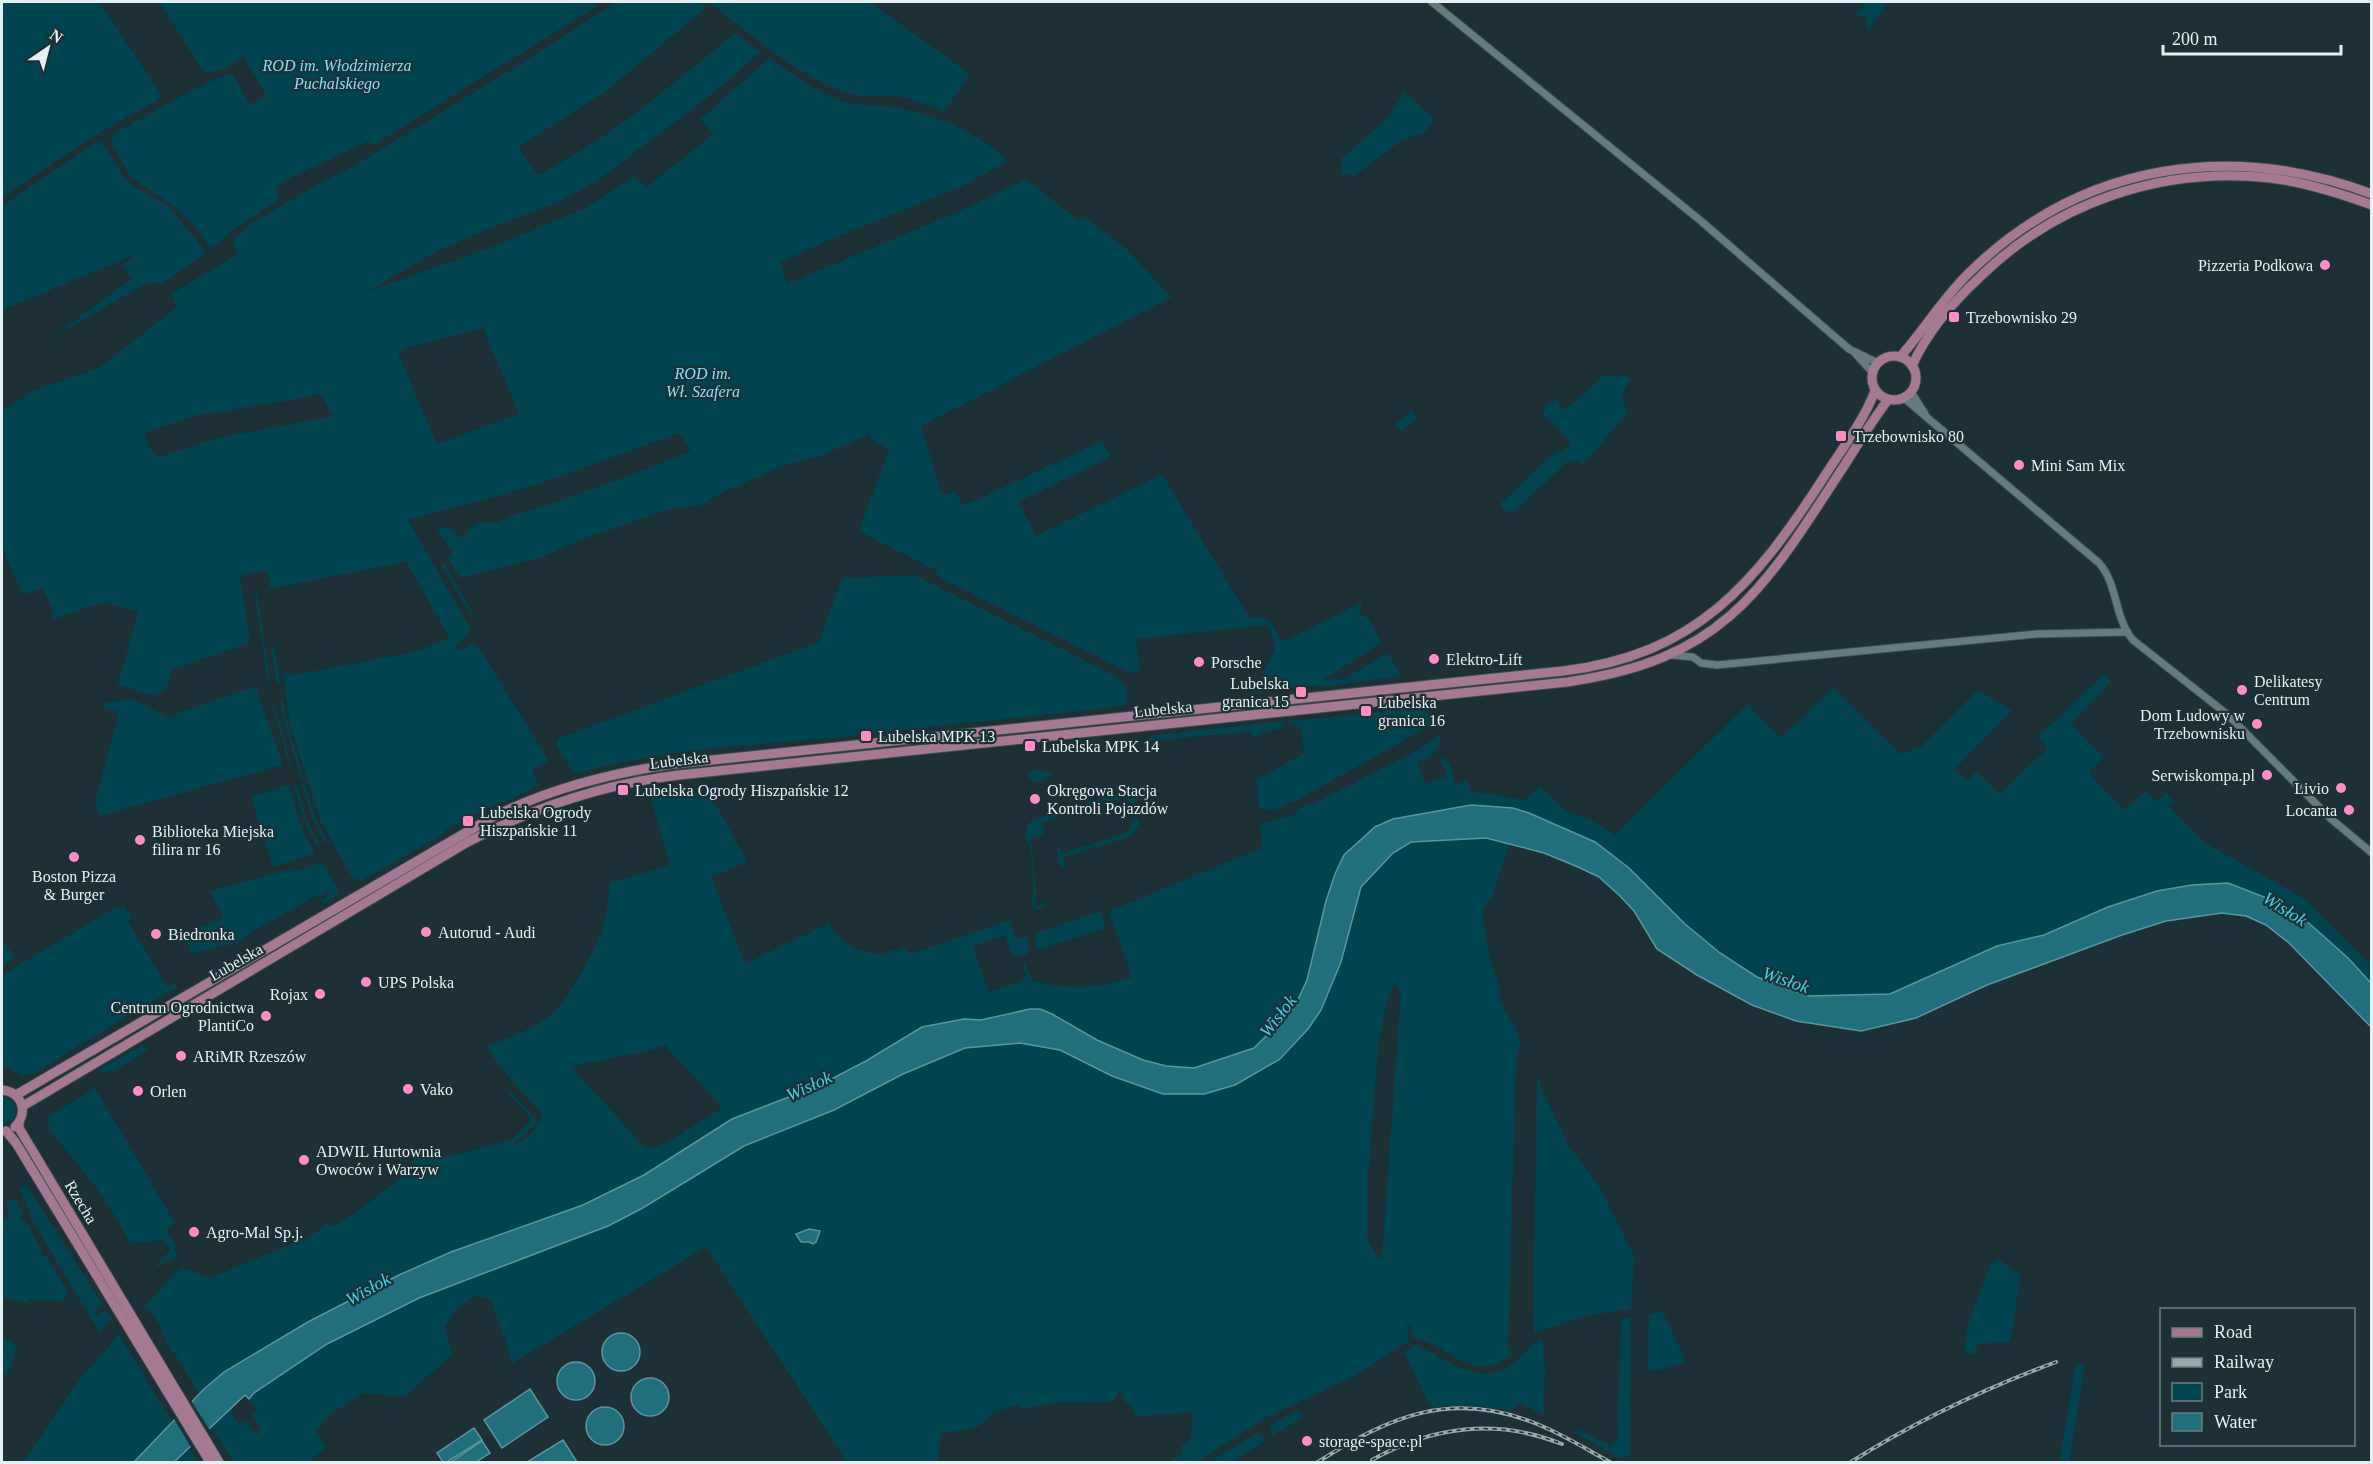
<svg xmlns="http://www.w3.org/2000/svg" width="2373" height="1464" font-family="Georgia,serif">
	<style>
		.green { fill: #01444f; fill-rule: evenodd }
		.water { fill: #216e7d; stroke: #5c95a0; stroke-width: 1.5 }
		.pier { fill: #1c3035 }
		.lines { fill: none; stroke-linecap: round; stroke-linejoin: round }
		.minor-casing { stroke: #3b4c50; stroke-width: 9 }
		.major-casing { stroke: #3b4c50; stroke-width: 11 }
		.minor { stroke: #657b80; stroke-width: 7 }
		.major { stroke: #a67993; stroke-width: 9 }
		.rail-casing { stroke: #98a7ab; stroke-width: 4 }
		.rail { stroke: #1c3035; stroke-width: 1.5; stroke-dasharray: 4.5; stroke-linecap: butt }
		.poi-dot { fill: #fd8ebf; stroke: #1c3035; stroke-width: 2 }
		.labels { text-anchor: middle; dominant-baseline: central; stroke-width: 4.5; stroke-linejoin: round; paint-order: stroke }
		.park-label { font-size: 16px; font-style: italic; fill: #82e1f6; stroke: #1c3035 }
		.poi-label { font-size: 16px; fill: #e4f0f3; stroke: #1c3035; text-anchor: start }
		.street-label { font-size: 16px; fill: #e4f0f3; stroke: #1c3035 }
		.water-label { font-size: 18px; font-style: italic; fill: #40d2ef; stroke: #1c3035 }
	</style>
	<rect width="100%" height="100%" fill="#1c3035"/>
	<!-- green -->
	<g class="green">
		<polygon points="2,2 99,2 163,97 94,136 2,197"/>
		<path d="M159 2H594L597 6 372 146 369 141 294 176 275 187 281 198 226 235 222 242 210 249 199 230 176 208 130 176 111 141 115 132C155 114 190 87 232 73L250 105 266 95 243 56 227 68 205 74Z"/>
		<path d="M616 2H700L707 7 601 95 518 147 538 175C613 137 671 85 735 33L760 52 721 87 600 179 559 202 496 226 437 251 367 292 495 246 585 208 634 177 647 187 713 134 700 119 769 59C794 74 818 94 846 102 864 107 884 104 902 109 942 118 978 132 1008 161L965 185 822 243 780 263 787 284 969 207 1026 179 1074 217 1079 221 1085 217 1125 248 1172 297 921 426 942 495 956 491 963 506 1102 441 1111 457 1018 502 1036 536 1162 474 1249 617 1268 619 1283 642 1362 602 1360 614 1369 619 1382 643 1322 680 1344 679 1388 653 1401 676 1319 687C1297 683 1275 691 1253 693L1276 646 1267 625 1136 639 1140 672 1130 673 939 577 935 570 859 531 889 449 872 440 870 434 820 456 783 466 715 496 702 505 670 509 578 541 542 557 460 578 447 557 452 552 437 529 445 527 453 530 458 538 466 534 475 523H496L518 513 544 506 628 476 691 451 679 433 531 487 408 520 469 626C471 637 462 639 455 645L459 651 472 644H477L549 761 532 770 538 784 530 790 477 813 444 831 445 833 362 880 353 879 320 820 290 724 283 671 290 676 414 652 450 638 406 562 269 589 270 581 266 570 240 576 250 643 171 670 167 689 155 696 118 685 138 612 104 602 51 620 53 609 42 588 23 595 2 549V411L35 390 99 368 177 307 171 294 238 254 232 241 249 225 318 184 356 165 517 66ZM483 328 519 414 437 444 398 353 406 348ZM321 394 333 416 218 438 158 457 149 447 144 433 200 414 225 412 257 404 275 403Z"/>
		<path d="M708 2H870L970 74 944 112C927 104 911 97 892 96 880 95 866 98 855 95 806 84 748 32 708 2Z"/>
		<polygon points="1865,2 1887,2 1868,32 1866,28 1867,17 1856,16"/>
		<polygon points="1404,92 1435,120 1424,133 1402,140 1354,176 1341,174 1341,159 1389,117"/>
		<polygon points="98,141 103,144 123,176 132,186 168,206 196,239 205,254 163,283 149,283 138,288 49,340 135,276 130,278 123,264 133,259 141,271 132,256 2,310 2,206"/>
		<path d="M1624 375 1631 380C1620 393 1622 398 1627 413 1611 429 1600 449 1583 464L1576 460 1567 462 1517 510 1509 512 1501 509V503L1557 450 1562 453 1572 443 1544 416 1543 413 1546 405 1556 399 1565 410 1603 376Z"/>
		<polygon points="1411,410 1417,417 1402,431 1395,424"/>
		<polygon points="444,563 473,613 471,615 441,564"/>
		<path d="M915 575 1119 678C1126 687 1130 695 1125 706L875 733C867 730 859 732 852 736 761 745 666 748 578 773H573L557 746V739L819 642 842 578Z"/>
		<polygon points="257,594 270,679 269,687 255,595"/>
		<polygon points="274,644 281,685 276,681 271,648"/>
		<path d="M2105 673 2111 682 2071 723 2103 757 2089 773 2124 810 2146 791 2155 801 2167 793 2173 801 2169 806 2204 842 2303 898 2371 965V983L2348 958 2228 884 2192 885 2157 891 2108 907 2044 935 1997 946 1890 994 1808 996 1757 977 1720 953 1685 924 1629 868 1471 805 1335 874 1307 980 1294 1008 1254 1048 1194 1068 1166 1066 1143 1060 1097 1040 1053 1014 1040 1009H1030L981 1020 964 1019 922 1027 866 1061 820 1085 732 1119 644 1175 583 1205 451 1252 368 1290 252 1354 224 1372 199 1394 175 1354 171 1352 159 1324 145 1306 178 1269 182 1267 210 1278 309 1237 327 1224 332 1226 354 1214 408 1172 415 1157H446L511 1140 532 1120 509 1094 511 1091 536 1119 537 1123 512 1145C526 1142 539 1127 542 1114L498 1065 487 1046C511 1038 533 1029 553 1013 569 1000 600 941 605 920 608 908 608 895 610 883L670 865 649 793H710L747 862 711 877 745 964 829 923C847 949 856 951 887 956V951H899L903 947 910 954 1010 920 1016 939 1028 936 1029 954 1013 956 1005 935 973 946 989 992 1023 981 1022 978 1027 975 1023 966H1020L1025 963 1032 980C1071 991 1094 989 1132 977L1109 911 1262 848 1260 824 1296 814 1297 810 1307 804 1311 805 1414 752 1440 735C1442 752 1430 756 1417 763L1426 784 1448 775 1440 759 1445 757 1451 767 1455 785 1467 780 1471 791 1525 800 1540 786 1565 810 1597 823 1615 835 1748 704 1781 738 1833 688 1900 754 1921 747 1978 690 2012 711 1954 770 1968 781 1976 771 1999 794 2048 748 2038 737ZM665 1045 722 1108 675 1138 651 1149 640 1144 632 1133 572 1068 578 1065 648 1051Z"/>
		<path d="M256 686C263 713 275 738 283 765L99 816 95 801 119 712 104 708 105 703 132 699 170 718 180 712Z"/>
		<polygon points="283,701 288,725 304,780 301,780 282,712 280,702"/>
		<polygon points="272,703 274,703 291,764 290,768"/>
		<path d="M1424 706 1433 724 1301 798 1274 810 1259 809 1256 780 1304 753 1301 727H1296L1294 722 1288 724 1287 721C1334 717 1378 713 1424 706Z"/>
		<polygon points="1283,721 1284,728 1264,732 1252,738 1251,731 1146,742 1152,736 1156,735"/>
		<polygon points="1041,770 1051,773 1057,779 1051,776 1035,783 1026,775 1033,771"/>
		<polygon points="305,783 315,817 328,843 325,843 312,818 302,784"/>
		<polygon points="289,785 302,830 315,853 273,867 251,796"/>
		<polygon points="297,785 307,821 320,845 317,846 304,820 294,786"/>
		<path d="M1136 788 1140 790 1141 795 1134 805 1131 804 1126 797 1041 823 1045 830 1044 834 1031 839 1037 906 1047 902V905L1038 910 1033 908 1031 897 1034 893 1030 846C1023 837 1024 825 1034 819Z"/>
		<polygon points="1134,817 1138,818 1140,823 1132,836 1062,858 1067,867 1062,867 1059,864 1057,849 1060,843 1061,854 1129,832"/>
		<path d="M1486 838 1509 844 1492 897 1482 909 1489 955 1500 989V1002L1513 1022 1522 1046 1518 1049 1516 1061 1508 1350 1513 1353C1481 1383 1457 1355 1427 1342 1423 1340 1417 1340 1413 1338L1410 1325 1406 1324 1409 1341 1351 1378 1267 1417 1197 1462H1168L1182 1454V1445L1191 1440 1192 1412 1136 1417 1131 1407 1124 1401V1394L1119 1392 1113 1402 1054 1403 1022 1409 1019 1405 993 1412C980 1432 963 1430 941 1433L938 1462H847L706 1247 511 1364 508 1348 490 1299 474 1296 454 1312 445 1327 452 1355 404 1397 363 1393 328 1416 316 1430 326 1447 309 1462H234L211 1427 221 1416 233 1407 232 1415 240 1425 246 1420 256 1435 261 1431 252 1414 257 1410 249 1399 253 1393 327 1344 419 1298 608 1226 641 1209 744 1146 834 1110 903 1074 965 1048 1020 1043 1060 1050 1112 1076 1163 1094 1261 1071 1280 1059 1321 1010 1341 962 1361 887 1393 853 1411 842ZM1394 983 1401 991 1382 1257 1378 1258 1366 1237 1368 1235V1178L1378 1047 1387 1001Z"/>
		<polygon points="321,862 336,885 339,894 324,904 320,901 330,895 328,892 318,897 316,896 253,931 238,943 192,953 186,940 191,931 224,918 210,891 294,868 296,871"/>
		<polygon points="124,906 132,917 127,920 167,987 174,983 177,987 81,1044 35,1073 23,1076 4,1066 2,1062 2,975 113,909"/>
		<polygon points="1100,911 1106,928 1036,950 1036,933"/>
		<polygon points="2,942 6,944 15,958 2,966"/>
		<path d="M143 1045 148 1047 145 1052C131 1060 113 1076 96 1072Z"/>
		<polygon points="1537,1077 1567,1143 1600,1188 1634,1256 1631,1309 1584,1316 1535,1333 1533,1327"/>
		<path d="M95 1088 175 1223 166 1229 177 1247 174 1249 178 1254 172 1261 166 1260 158 1267 156 1265 170 1250 163 1240 130 1244C111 1202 79 1166 49 1130L47 1124 49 1116Z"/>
		<path d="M2 1097 13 1102C19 1113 14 1123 2 1124Z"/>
		<polygon points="26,1184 103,1305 94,1312 97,1316 106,1310 112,1319 100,1333 32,1220 20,1189"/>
		<polygon points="17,1200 23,1215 20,1218 26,1221 42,1251 41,1253 43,1256 46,1256 68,1292 64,1301 30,1299 27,1302 2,1298 2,1218 10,1218 6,1201"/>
		<polygon points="1999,1259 2010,1269 2021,1274 2010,1342 1978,1344 1975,1355 1964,1352 1968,1325 1991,1263"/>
		<polygon points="1662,1310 1686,1362 1658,1370 1647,1370 1649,1315"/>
		<polygon points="1631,1317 1630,1453 1622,1459 1575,1433 1577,1429 1611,1446 1617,1439 1621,1319"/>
		<polygon points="118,1333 172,1422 134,1462 23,1462 80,1379 109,1347"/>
		<polygon points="2,1336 18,1346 7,1376 2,1373"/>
		<path d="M1543 1337 1545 1369 1544 1416 1519 1402 1512 1411 1471 1405 1430 1407 1404 1352 1416 1345C1444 1358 1480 1388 1511 1365 1523 1356 1529 1344 1543 1337Z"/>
		<polygon points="2085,1364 2069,1462 2059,1462 2076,1365"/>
		<polygon points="1297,1411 1305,1416 1272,1436 1270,1425"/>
		<polygon points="1255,1434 1260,1434 1267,1440 1232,1462 1210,1462"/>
		<polygon points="189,1448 198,1462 174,1462"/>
	</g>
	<!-- water -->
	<g class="water">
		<polygon points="1471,805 1513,808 1529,813 1595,842 1629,868 1685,924 1720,953 1757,977 1808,996 1890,994 1997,946 2044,935 2108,907 2157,891 2192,885 2228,883 2264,897 2302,917 2348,958 2371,983 2371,1027 2289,943 2266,925 2246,916 2222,913 2166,921 2122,935 1987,985 1916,1018 1861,1031 1796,1021 1752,1005 1697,975 1657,949 1634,911 1620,896 1599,877 1578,867 1544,853 1486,838 1411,842 1393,853 1361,887 1341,962 1321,1010 1308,1029 1280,1059 1235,1085 1204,1094 1163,1094 1112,1076 1060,1050 1020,1043 965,1048 903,1074 834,1110 744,1146 641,1209 608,1226 419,1298 327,1344 254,1393 249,1399 245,1395 174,1462 134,1462 204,1389 224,1372 308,1322 399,1275 451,1252 583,1205 644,1175 732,1119 820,1085 866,1061 922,1027 964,1019 981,1020 1030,1009 1040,1009 1052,1014 1097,1040 1143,1060 1166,1066 1194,1068 1254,1048 1294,1008 1307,980 1326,901 1335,874 1344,855 1375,827 1393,819"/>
		<polygon points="809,1229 820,1231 816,1242 813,1244 809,1242 801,1242 796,1234"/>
		<circle cx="621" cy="1352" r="19"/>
		<circle cx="576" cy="1381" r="19"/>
		<circle cx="650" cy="1397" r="19"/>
		<polygon points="530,1389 548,1417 502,1448 484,1420"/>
		<circle cx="605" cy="1426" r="19"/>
		<polygon points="474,1428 482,1440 447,1462 443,1462 437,1453"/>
		<polygon points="563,1440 577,1462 527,1462"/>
		<polygon points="482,1441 490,1453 476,1462 451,1462"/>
	</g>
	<!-- pier -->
	<polygon class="pier" points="190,1399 211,1432 192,1449 173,1417"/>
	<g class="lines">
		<!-- minor casing -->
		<g class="minor-casing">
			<g id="minor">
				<polyline points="1432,2 1701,221 1849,349 1878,363"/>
				<polyline points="1854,352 1872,372"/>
				<polyline points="1911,392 1925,414"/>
				<path d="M1904 398 2099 563C2118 584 2114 618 2133 640L2228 715 2330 818 2372 853"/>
				<polyline points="1671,655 1693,657 1701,663 1717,665 2037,634 2127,632"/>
			</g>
		</g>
		<!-- major casing -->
		<g class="major-casing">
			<g id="major">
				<circle cx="1894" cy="378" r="22"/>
				<path d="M1900 357C1925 329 1944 296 1972 270 2083 163 2230 141 2372 194"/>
				<path d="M1912 366C1927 332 1954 301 1981 276 2058 201 2164 166 2270 178 2305 182 2339 193 2372 205"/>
				<path d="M2 1090C22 1092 29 1112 15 1127"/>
				<path d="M16 1095 491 818C548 789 610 773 674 764L1563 671C1696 655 1755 584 1824 477 1842 449 1863 422 1875 391"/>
				<path d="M23 1106 466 843C534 807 603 784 679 775L1567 682C1721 660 1761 594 1840 472 1856 448 1870 423 1888 400"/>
				<polyline points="19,1123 19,1128 219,1462"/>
				<polyline points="6,1131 16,1143 210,1462"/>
			</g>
		</g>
		<!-- minor -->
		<use href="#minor" class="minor"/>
		<!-- major -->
		<use href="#major" class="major"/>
		<!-- rail casing -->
		<g class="rail-casing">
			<g id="rail">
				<path d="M1372 1460C1432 1426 1497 1418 1562 1444"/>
				<path d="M1318 1462C1390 1416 1452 1389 1537 1424 1562 1434 1586 1449 1610 1462"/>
				<path d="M1851 1462C1916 1421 1984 1389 2056 1362"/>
			</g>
		</g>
		<!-- rail -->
		<use href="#rail" class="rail"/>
	</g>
	<!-- markers -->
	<g class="poi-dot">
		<circle cx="2325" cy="265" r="6"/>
		<rect x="1948" y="311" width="12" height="12" rx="3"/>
		<rect x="1835" y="430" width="12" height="12" rx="3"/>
		<circle cx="2019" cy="465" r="6"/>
		<circle cx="1434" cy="659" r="6"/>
		<circle cx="1199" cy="662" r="6"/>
		<circle cx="2242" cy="690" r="6"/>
		<rect x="1295" y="686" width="12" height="12" rx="3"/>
		<rect x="1360" y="705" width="12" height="12" rx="3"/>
		<circle cx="2257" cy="724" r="6"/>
		<rect x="860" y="730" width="12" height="12" rx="3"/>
		<rect x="1024" y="740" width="12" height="12" rx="3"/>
		<circle cx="2267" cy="775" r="6"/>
		<circle cx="2341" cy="788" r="6"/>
		<rect x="617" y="784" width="12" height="12" rx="3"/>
		<circle cx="1035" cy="799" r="6"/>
		<circle cx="2349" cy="810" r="6"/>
		<rect x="462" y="815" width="12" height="12" rx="3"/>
		<circle cx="140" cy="840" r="6"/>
		<circle cx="74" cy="857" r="6"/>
		<circle cx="426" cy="932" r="6"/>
		<circle cx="156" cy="934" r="6"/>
		<circle cx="366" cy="982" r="6"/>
		<circle cx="320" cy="994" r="6"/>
		<circle cx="266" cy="1016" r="6"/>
		<circle cx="181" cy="1056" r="6"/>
		<circle cx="408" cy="1089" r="6"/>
		<circle cx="138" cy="1091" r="6"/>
		<circle cx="304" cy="1160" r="6"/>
		<circle cx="194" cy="1232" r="6"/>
		<circle cx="1307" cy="1441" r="6"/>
	</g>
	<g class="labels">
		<!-- park labels -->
		<g class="park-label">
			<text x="337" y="65">ROD im. Włodzimierza<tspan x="337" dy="18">Puchalskiego</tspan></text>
			<text x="703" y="373">ROD im.<tspan x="703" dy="18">Wł. Szafera</tspan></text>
		</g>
		<!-- poi labels -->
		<g class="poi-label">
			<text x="2313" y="265" text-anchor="end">Pizzeria Podkowa</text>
			<text x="1966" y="317">Trzebownisko 29</text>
			<text x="1853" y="436">Trzebownisko 80</text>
			<text x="2031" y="465">Mini Sam Mix</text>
			<text x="1446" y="659">Elektro-Lift</text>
			<text x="1211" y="662">Porsche</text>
			<text x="2254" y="681">Delikatesy<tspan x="2254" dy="18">Centrum</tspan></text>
			<text x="1289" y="683" text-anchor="end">Lubelska<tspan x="1289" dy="18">granica 15</tspan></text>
			<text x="1378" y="702">Lubelska<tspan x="1378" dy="18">granica 16</tspan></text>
			<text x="2245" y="715" text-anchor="end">Dom Ludowy w<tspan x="2245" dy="18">Trzebownisku</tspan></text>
			<text x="878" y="736">Lubelska MPK 13</text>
			<text x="1042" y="746">Lubelska MPK 14</text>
			<text x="2255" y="775" text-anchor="end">Serwiskompa.pl</text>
			<text x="2329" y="788" text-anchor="end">Livio</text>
			<text x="635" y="790">Lubelska Ogrody Hiszpańskie 12</text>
			<text x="1047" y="790">Okręgowa Stacja<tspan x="1047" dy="18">Kontroli Pojazdów</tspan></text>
			<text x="2337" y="810" text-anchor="end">Locanta</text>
			<text x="480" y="812">Lubelska Ogrody<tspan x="480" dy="18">Hiszpańskie 11</tspan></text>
			<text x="152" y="831">Biblioteka Miejska<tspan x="152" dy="18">filira nr 16</tspan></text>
			<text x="74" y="876" text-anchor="middle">Boston Pizza<tspan x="74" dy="18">&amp; Burger</tspan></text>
			<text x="438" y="932">Autorud - Audi</text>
			<text x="168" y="934">Biedronka</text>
			<text x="378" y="982">UPS Polska</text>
			<text x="308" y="994" text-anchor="end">Rojax</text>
			<text x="254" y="1007" text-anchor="end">Centrum Ogrodnictwa<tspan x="254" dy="18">PlantiCo</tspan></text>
			<text x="193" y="1056">ARiMR Rzeszów</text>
			<text x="420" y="1089">Vako</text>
			<text x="150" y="1091">Orlen</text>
			<text x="316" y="1151">ADWIL Hurtownia<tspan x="316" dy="18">Owoców i Warzyw</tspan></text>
			<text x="206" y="1232">Agro-Mal Sp.j.</text>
			<text x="1319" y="1441">storage-space.pl</text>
		</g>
		<!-- street labels -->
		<g class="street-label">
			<text transform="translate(1163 709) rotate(-6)">Lubelska</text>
			<text transform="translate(679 760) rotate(-7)">Lubelska</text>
			<text transform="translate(236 962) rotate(-30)">Lubelska</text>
			<text transform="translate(81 1202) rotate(59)">Rzecha</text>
		</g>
		<!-- water labels -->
		<g class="water-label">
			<text transform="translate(2285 909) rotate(32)">Wisłok</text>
			<text transform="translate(1786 980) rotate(19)">Wisłok</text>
			<text transform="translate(1278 1016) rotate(-52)">Wisłok</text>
			<text transform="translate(809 1086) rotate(-25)">Wisłok</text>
			<text transform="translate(368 1289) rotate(-29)">Wisłok</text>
		</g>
	</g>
	<!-- border -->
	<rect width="2373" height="1464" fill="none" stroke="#e4f0f3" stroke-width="6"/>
	<!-- legend -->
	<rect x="2160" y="1308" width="195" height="138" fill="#1c3035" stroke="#6c7d81" stroke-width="1.5"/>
	<rect x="2172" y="1328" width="30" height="9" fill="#a67993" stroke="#6c7d81" stroke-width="1.5"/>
	<text x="2214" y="1338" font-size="18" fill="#e4f0f3">Road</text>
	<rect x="2172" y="1358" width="30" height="9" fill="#98a7ab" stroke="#6c7d81" stroke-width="1.5"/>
	<text x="2214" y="1368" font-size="18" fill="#e4f0f3">Railway</text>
	<rect x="2172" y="1383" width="30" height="18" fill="#01444f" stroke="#6c7d81" stroke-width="1.5"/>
	<text x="2214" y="1398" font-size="18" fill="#e4f0f3">Park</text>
	<rect x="2172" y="1413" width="30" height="18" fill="#216e7d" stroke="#6c7d81" stroke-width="1.5"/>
	<text x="2214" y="1428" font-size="18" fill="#e4f0f3">Water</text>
	<!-- north arrow -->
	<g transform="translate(48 48) rotate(35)" stroke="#1c3035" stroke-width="4.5" paint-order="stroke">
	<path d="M0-4.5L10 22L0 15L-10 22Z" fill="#e4f0f3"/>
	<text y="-9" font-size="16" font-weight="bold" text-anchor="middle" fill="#e4f0f3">N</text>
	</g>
	<!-- scale -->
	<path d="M2163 45v9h178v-9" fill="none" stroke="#e4f0f3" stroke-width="3"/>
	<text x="2172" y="45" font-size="18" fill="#e4f0f3" stroke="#1c3035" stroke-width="4.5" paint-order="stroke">200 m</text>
</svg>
